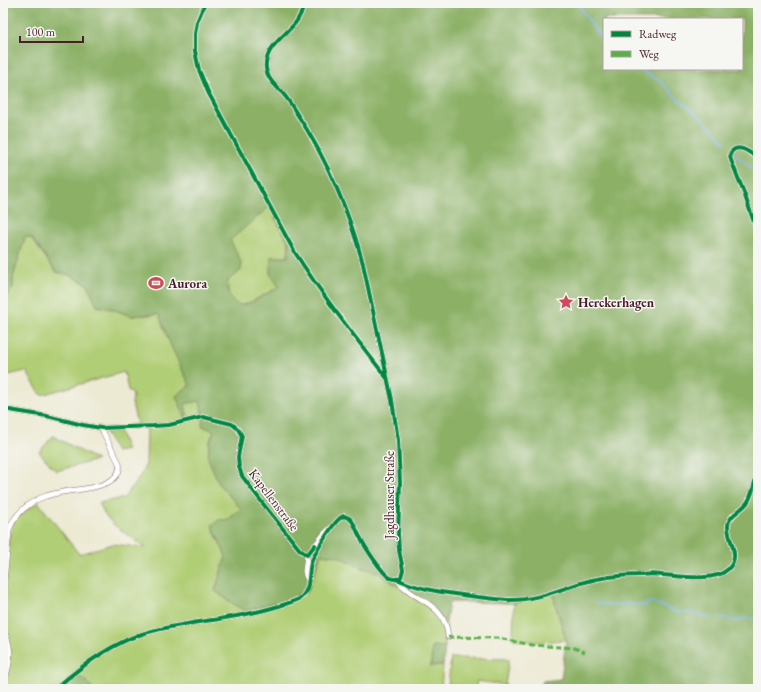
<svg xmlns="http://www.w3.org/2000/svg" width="761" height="692" font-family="'EB Garamond',serif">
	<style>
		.green { fill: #b0ce75; stroke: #7d7650 }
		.forest { fill: #8cb166; stroke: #6b6848; fill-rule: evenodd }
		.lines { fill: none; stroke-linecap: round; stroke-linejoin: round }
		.stream { stroke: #78b5eb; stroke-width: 1.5 }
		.minor-casing { stroke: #836666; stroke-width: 6 }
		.minor { stroke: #fff; stroke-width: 5 }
		.quiet { stroke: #57b146; stroke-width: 3; stroke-dasharray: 6 3; stroke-linecap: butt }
		.cycleway-casing { stroke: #f6f6f2; stroke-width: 6 }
		.cycleway { stroke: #00873e; stroke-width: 4 }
		.labels { text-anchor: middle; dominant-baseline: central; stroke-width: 3; stroke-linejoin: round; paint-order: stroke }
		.poi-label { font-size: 13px; font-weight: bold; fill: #4a1f2b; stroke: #f6f6f2; text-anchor: start }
		.street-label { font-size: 13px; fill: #4a1f2b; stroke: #f6f6f2 }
	</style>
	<rect width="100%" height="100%" fill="#f6f6f2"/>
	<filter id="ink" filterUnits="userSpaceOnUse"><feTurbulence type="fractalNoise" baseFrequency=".025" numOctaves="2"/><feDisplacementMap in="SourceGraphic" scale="8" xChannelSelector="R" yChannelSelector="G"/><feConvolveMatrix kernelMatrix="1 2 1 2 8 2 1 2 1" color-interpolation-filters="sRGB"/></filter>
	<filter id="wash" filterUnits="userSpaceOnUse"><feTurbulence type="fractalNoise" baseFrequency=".012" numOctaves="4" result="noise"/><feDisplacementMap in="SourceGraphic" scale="16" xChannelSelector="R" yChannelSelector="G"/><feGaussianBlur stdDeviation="0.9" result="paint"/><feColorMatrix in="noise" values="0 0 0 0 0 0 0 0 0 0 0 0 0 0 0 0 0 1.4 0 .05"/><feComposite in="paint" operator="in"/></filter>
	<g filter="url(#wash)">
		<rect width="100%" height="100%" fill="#edead4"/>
		<!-- green -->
		<g class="green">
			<path d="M269 207 289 243 288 257H271L270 273 279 287C272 290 248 305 242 305 231 306 225 290 228 281 229 276 238 268 241 264L235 250 229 240Z"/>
			<path d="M25 237 31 238 56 272 70 275 88 285 97 306 112 309 132 316 159 314C167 339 179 362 190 385L176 396 188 419 185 404 200 400 203 417 214 431 209 443 219 484 241 509 228 520H219L214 531 226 556 215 591 244 611 290 599 301 593H307L321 554 338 556 363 568 378 572 393 583 428 605 446 622 445 647 432 646 431 666 443 665 441 688 411 689 406 684 400 689H94L88 683 77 675 61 689H3V572L11 529 15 520 23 513 38 502 79 554 113 544 146 548 113 524 105 515 99 503 124 498 139 478 146 464 147 426 137 425 132 403 133 397 132 393 128 390 124 372 41 395 26 371 3 376V302L4 298 13 289V277Z"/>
			<polygon points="104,430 119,430 127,450 116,452"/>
			<polygon points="53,436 97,460 56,471 39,452"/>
			<polygon points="553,591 555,603 566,640 538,642 513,639 514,603 534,598"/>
			<polygon points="451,658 509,659 505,685 477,681 475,689 468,689 448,686"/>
		</g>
		<!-- forest -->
		<g class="forest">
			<path d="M3 3H758V689H506V686L519 688 541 686 543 681 561 679 566 640 555 603 553 591 534 598 514 603 449 602 446 622 428 605 393 583 378 572 363 568 338 556 321 554 307 593H301L290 599 244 611 215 591 226 556 212 525 219 520H228L241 509 219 484 208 458 209 443 214 431 202 426 203 417 200 401 185 404 188 419H186L176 396 190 385C178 362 167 339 159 314L132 316 112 309 97 306 88 285 70 275 56 272 32 238 25 237 13 277V289L4 298 3 302ZM604 19H742V69H604ZM269 207 289 243 288 257H271L270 273 279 287C272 290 248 306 242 305 229 305 227 289 228 280 232 277 238 274 241 270 244 263 233 246 230 240 243 229 256 218 269 207Z"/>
			<polygon points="3,630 8,650 8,659 3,680"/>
			<polygon points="432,646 445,647 443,665 431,666"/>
			<polygon points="77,675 88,683 94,689 61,689"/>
		</g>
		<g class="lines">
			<!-- stream -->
			<g class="stream">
				<polyline points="577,3 604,42"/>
				<polyline points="638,69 660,81 681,102 698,115 725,142"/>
				<polyline points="735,154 758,174"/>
				<polyline points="597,603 609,605 624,604 645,605 650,602 657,604 679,613 689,612 709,618 712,618"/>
				<polyline points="719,618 724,618 737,621 746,618 758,619"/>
			</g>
		</g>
	</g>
	<g filter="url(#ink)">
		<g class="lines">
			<!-- minor casing -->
			<g class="minor-casing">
				<g id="minor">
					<path d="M306 3C303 9 300 16 296 22 286 35 268 45 266 63 264 78 277 86 285 96 290 102 293 108 297 114 326 157 350 214 363 264L392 400 398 440 400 483 398 534 399 550 403 570 401 577 396 579"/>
					<path d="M758 158C751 154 740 143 732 151 729 154 730 157 731 160L744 193 758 234"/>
					<polyline points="3,409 47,416 83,425 101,428 153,426 169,425 203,417 232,424 238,429 242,436 238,457 239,467 242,476 264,505 297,547 303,552 307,555"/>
					<polyline points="308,580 306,576 305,571 307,555 324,534 330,528"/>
					<path d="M397 580C414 602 446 602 448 637"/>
					<path d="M3 591 9 531C13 515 30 501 46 496 53 494 61 492 69 491 84 489 124 486 119 463L101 428"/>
					<path d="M3 628C5 634 8 640 9 646 11 658 8 673 3 683"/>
					<path d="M55 689C80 667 111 644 142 634 167 626 194 623 219 619 240 616 259 612 279 606 285 604 293 602 299 599 311 591 308 575 311 563 314 554 332 525 339 519 341 517 341 517 344 516 347 517 350 518 352 521 355 525 357 532 360 537 365 547 381 572 390 578 393 579 396 579 399 580 424 591 452 594 478 597 489 598 500 600 511 600 537 600 558 590 581 583 600 577 621 575 641 575 648 574 655 574 662 575 679 576 714 582 727 570 743 556 727 541 728 525 729 515 742 510 747 503 754 493 755 480 758 468"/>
				</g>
			</g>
			<!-- minor -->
			<use href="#minor" class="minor"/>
			<!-- quiet -->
			<polyline class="quiet" points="448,637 498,638 532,645 574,648 585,652"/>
			<!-- cycleway casing -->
			<g class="cycleway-casing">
				<g id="cycleway">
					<path d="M205 3 197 22 195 34V51L199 70 208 92 294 251C322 295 354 336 386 377"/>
					<path d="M306 3C303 9 300 16 296 22 286 35 268 45 266 63 264 78 277 86 285 96 290 102 293 108 297 114 326 157 350 214 363 264L392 400 398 440 400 483 398 534 399 550 403 570 401 577 396 579"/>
					<path d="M758 158C751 154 740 143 732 151 729 154 730 157 731 160L744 193 758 234"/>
					<polyline points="3,409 47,416 83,425 101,428 153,426 169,425 203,417 232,424 238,429 242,436 238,457 239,467 242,476 264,505 300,550 307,555 315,545"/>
					<path d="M55 689C80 667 111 644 142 634 167 626 194 623 219 619 240 616 259 612 279 606 285 604 293 602 299 599 311 591 308 575 311 563 314 554 332 525 339 519 341 517 341 517 344 516 347 517 350 518 352 521 355 525 357 532 360 537 365 547 381 572 390 578 393 579 396 579 399 580 424 591 452 594 478 597 489 598 500 600 511 600 537 600 558 590 581 583 600 577 621 575 641 575 648 574 655 574 662 575 679 576 714 582 727 570 743 556 727 541 728 525 729 515 742 510 747 503 754 493 755 480 758 468"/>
				</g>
			</g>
			<!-- cycleway -->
			<use href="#cycleway" class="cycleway"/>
		</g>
	</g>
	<!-- icons -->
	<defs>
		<g id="stadium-bare" transform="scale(1.2)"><path d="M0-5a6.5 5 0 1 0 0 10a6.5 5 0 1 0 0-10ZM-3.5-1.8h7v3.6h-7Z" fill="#d1495b" stroke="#f6f6f2" stroke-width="2.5" paint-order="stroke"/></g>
		<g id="sight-bare" transform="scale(1.2)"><path d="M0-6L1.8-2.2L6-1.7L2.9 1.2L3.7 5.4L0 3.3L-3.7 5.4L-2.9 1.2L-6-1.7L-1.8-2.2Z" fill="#d1495b" stroke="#f6f6f2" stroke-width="2.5" paint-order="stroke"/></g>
	</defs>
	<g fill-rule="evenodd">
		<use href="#stadium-bare" x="156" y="283"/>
		<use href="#sight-bare" x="566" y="302"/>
	</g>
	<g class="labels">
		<!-- poi labels -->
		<g class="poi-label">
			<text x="168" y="283">Aurora</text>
			<text x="578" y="302">Herckerhagen</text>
		</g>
		<!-- street labels -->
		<g class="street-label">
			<text transform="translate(389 495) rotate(-90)">Jagdhauser Straße</text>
			<text transform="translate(274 500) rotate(53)">Kapellenstraße</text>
		</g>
	</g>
	<!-- margin -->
	<rect width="761" height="692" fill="none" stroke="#f6f6f2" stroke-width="16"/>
	<!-- legend -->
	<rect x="603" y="18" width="140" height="52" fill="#f6f6f2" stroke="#b1a0a2"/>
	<rect x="611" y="31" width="20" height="6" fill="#00873e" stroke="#b1a0a2"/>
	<text x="639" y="38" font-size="12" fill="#4a1f2b">Radweg</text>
	<rect x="611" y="51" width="20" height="6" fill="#57b146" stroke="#b1a0a2"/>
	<text x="639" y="58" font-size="12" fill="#4a1f2b">Weg</text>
	<!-- scale -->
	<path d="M20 36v6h63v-6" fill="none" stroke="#4a1f2b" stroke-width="2"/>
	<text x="26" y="36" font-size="12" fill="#4a1f2b" stroke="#f6f6f2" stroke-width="3" paint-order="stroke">100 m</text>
</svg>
